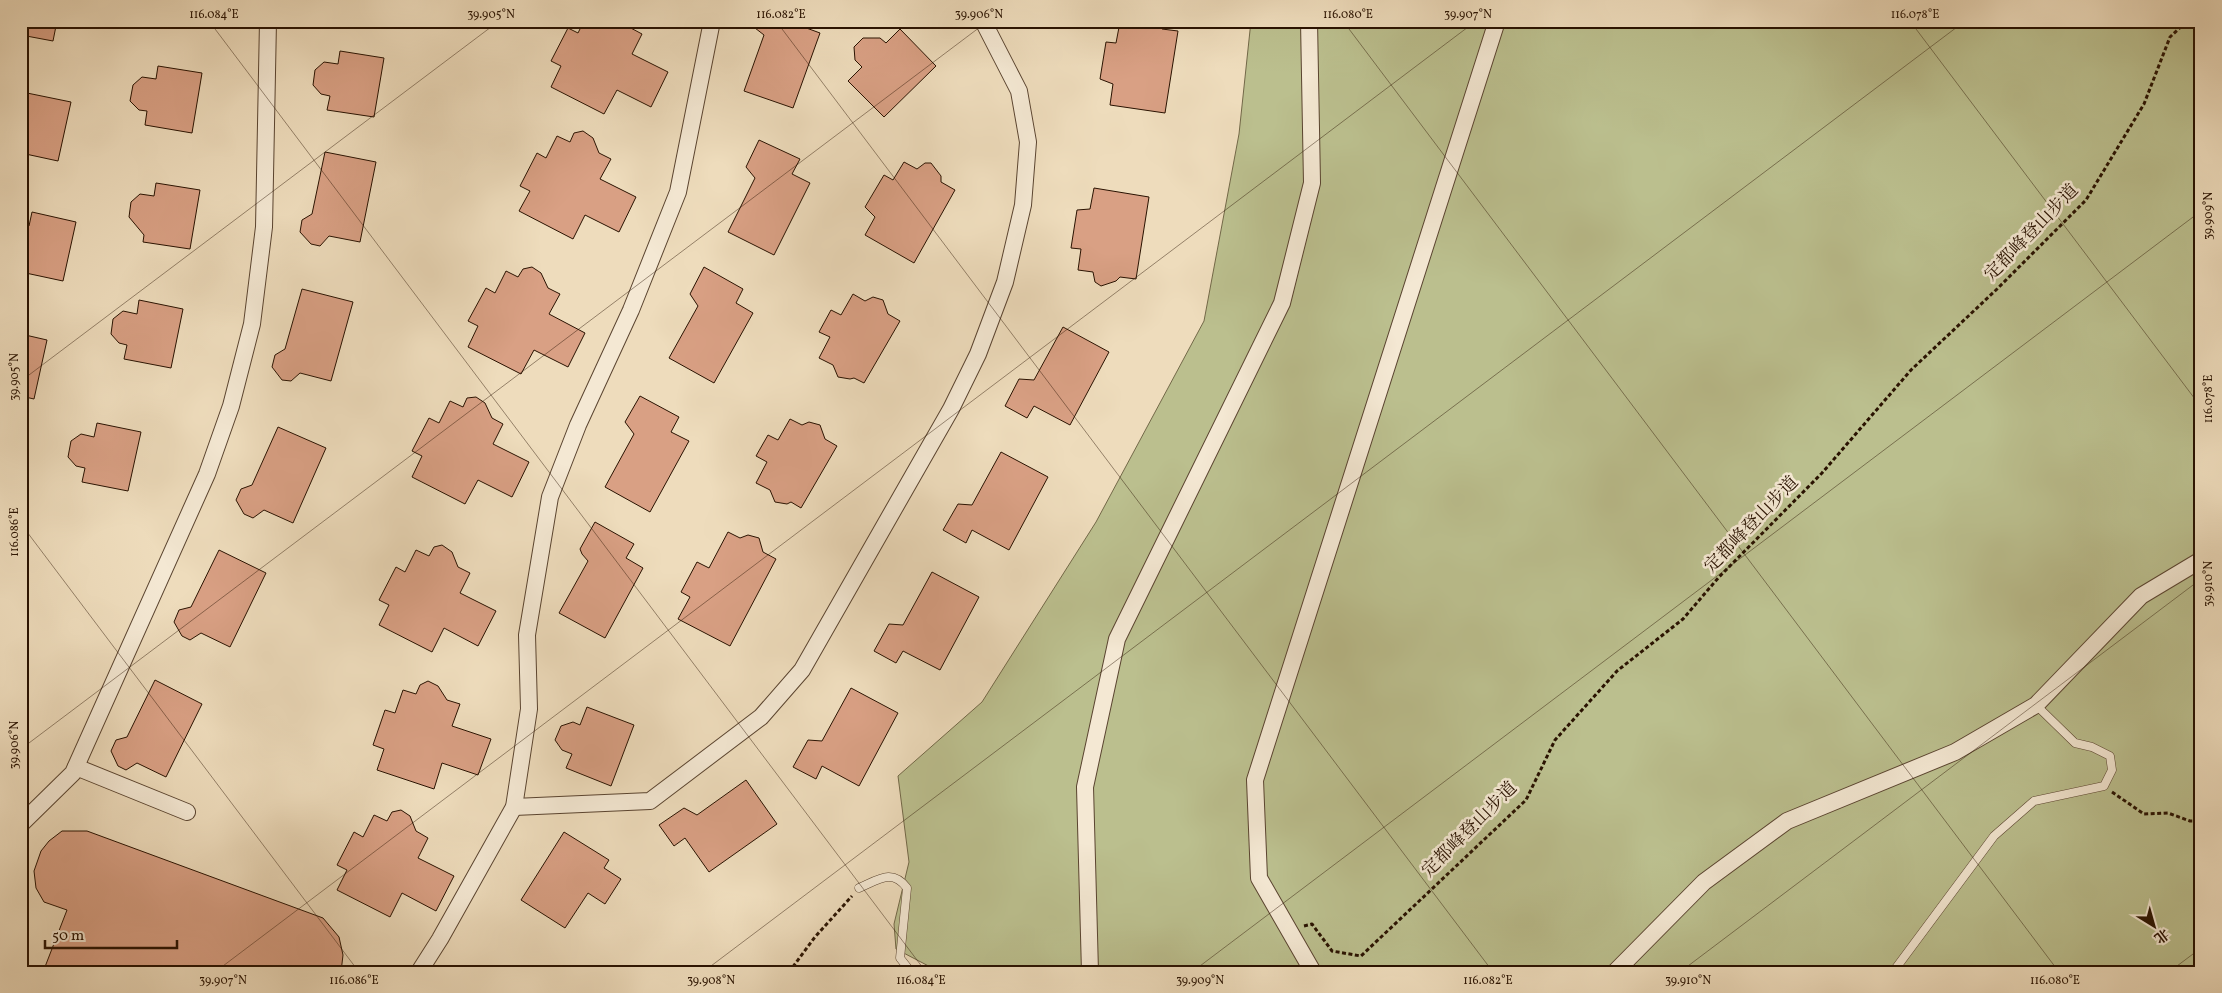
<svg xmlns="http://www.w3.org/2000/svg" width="2222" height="993" font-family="Vollkorn,'Noto Serif SC',serif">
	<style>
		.green { fill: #bbbf8e; stroke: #726848 }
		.building { fill: #d9a084; stroke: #291201 }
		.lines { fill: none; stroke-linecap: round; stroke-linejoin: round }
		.lane-casing { stroke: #5a4430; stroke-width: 9 }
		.street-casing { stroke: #5a4430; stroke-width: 18 }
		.path { stroke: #291201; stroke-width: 3; stroke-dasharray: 4 2.5; stroke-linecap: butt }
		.lane { stroke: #f4e8d3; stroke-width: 8 }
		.street { stroke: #f4e8d3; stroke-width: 16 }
		.ticks { fill: none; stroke: #291201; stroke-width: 1; stroke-opacity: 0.45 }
		.labels { text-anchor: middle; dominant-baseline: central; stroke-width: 5; stroke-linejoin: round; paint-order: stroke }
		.street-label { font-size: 18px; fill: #291201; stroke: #f4e8d3 }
		.neatline { fill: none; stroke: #291201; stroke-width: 2 }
		.ticks-label { font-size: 12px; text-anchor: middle; fill: #291201 }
	</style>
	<rect width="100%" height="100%" fill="#eedcbc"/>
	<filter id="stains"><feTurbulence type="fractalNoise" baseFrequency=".004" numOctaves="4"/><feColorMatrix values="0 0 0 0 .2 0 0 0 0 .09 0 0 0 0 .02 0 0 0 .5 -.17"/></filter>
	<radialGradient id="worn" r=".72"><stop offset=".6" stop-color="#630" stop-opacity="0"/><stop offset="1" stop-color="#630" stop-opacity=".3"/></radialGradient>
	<!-- green -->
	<polygon class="green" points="1251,21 2201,21 2201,972 940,972 896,949 894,924 909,862 898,776 982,702 1096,522 1204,321 1239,134"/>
	<!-- building -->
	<g class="building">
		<polygon points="21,21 57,21 53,41 21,35"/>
		<polygon points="584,21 628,21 627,26 642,34 632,54 668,72 651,107 617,90 604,114 551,87 561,66 551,61 568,28 578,33"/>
		<polygon points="746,21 803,21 801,26 820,33 793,108 744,91 764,35"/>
		<polygon points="1137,21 1159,21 1162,29 1178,31 1165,113 1110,105 1113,84 1100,79 1106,42 1116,43 1120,22 1137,25"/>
		<polygon points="900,29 936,66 884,117 848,81 862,67 855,60 854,47 863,38 880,38 886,43"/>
		<polygon points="340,51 384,58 374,117 327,110 330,96 321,94 313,85 315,70 324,62 338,64"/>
		<polygon points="158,66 202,73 192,133 145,125 147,111 139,110 130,101 133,85 142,77 156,79"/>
		<polygon points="27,93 71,102 58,161 21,153 21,106 24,106"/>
		<polygon points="583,131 593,138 599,153 611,159 600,179 636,197 619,232 585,215 573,239 519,211 530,191 520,186 537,153 546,158 557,136 570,142 574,133"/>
		<polygon points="759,140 800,159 792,174 810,183 774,255 728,232 755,178 746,167"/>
		<polygon points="325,152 376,162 360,242 329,236 320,246 311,244 300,232 302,220 312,214"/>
		<polygon points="904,162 917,169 925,163 931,163 941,176 941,182 955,190 914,263 865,235 875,217 865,207 884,175 893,180"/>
		<polygon points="156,183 200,190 190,249 143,242 144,235 129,217 131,202 140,194 154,196"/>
		<polygon points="1094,188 1149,197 1136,279 1120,277 1116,281 1101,286 1095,282 1093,272 1078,270 1081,249 1071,248 1077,210 1090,209"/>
		<polygon points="32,212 76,222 63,281 21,272 21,224 29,226"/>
		<polygon points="532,267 541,273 548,288 560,294 549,314 585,333 568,367 534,350 521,374 468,347 478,326 468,321 486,288 495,293 506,271 518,277 523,269"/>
		<polygon points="704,267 743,289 736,303 753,313 714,383 669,358 698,306 690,294"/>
		<polygon points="302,289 353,302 331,381 300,373 291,381 282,380 272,367 275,355 285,349"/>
		<polygon points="853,294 865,301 873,297 883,300 888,314 900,321 864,383 854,378 850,379 838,377 833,365 819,358 830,337 819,332 831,310 841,315"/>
		<polygon points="139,300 183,309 171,368 124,359 127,345 119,343 111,334 113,319 123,311 137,314"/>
		<polygon points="1063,327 1109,352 1070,425 1034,406 1027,418 1005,406 1019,379 1034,380"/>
		<polygon points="21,334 47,340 34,399 21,396"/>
		<polygon points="640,396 679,417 671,432 689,441 650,512 605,487 634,434 625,422"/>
		<polygon points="476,397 485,403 492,418 503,424 493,444 529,462 512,497 478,480 465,504 412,477 422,456 412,451 429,418 439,423 450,401 463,407 467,398"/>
		<polygon points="790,419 802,425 809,422 820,425 825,439 837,446 801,508 791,502 787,504 775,502 770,490 756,483 767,462 756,456 768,435 778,440"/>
		<polygon points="97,423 141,432 128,491 82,482 85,468 76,466 68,457 71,441 81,434 94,437"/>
		<polygon points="278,427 326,448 293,523 264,510 253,518 244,514 236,500 241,489 252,485"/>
		<polygon points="1001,452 1048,477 1009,550 972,530 966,543 943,530 958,504 972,505"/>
		<polygon points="595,522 634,544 626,558 643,568 605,638 559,613 588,561 582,554 580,549"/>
		<polygon points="728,532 740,538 748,535 759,538 763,552 776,559 730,646 678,619 690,597 681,592 697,562 709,568"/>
		<polygon points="442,545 452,552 458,567 470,573 460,593 496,611 478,646 444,628 432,652 379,625 389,605 379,600 396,567 405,572 416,550 429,556 434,547"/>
		<polygon points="219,550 266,573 230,647 201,633 190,640 182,636 174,622 179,610 191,607"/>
		<polygon points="932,572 979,597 940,670 903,651 896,663 874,651 889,624 903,625"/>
		<polygon points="155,680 202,704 166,777 137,763 126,770 118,766 111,751 116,740 127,737"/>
		<polygon points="428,681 438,686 447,700 460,704 452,726 491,739 478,775 442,763 434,789 377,770 384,749 373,745 385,710 395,713 403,690 416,694 420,685"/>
		<polygon points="851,688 898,713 859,786 822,766 816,779 793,767 808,740 822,741"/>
		<polygon points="587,707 634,725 611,786 566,768 572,754 562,750 555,740 561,726 573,722 580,725"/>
		<polygon points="746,780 777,824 709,872 685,838 674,846 659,825 684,808 697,815"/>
		<polygon points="401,810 410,816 416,831 428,838 418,858 454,876 436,911 402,893 390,917 337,890 347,870 337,865 354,832 363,837 374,815 387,821 392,812"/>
		<polygon points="62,831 87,831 323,918 339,937 343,955 341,972 43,972 67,910 44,902 36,888 34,871 41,851 49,841"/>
		<polygon points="564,832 609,860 604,868 621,879 605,904 588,893 565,928 521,900"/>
	</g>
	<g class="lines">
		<!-- lane casing -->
		<g class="lane-casing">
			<g id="lane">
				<path d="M859 888C878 880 892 868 907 888L900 958 911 972"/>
				<polyline points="1893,972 1994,836 2034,801 2104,786 2112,770 2110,756 2092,747 2075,743 2036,705"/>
			</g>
		</g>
		<!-- street casing -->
		<g class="street-casing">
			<g id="street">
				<polyline points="76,767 187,812"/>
				<polyline points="514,807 650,801 761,717 802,670 951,409 978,354 1005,282 1023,205 1028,142 1019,91 983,21"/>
				<polyline points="21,824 73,773 207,474 231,406 252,324 264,227 268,21"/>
				<polyline points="419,972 440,939 514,807 529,709 527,635 550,497 578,425 631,310 678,192 712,21"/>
				<polyline points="1090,972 1085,787 1117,639 1282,303 1312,183 1309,21"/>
				<polyline points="1313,972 1259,878 1255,780 1497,21"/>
				<polyline points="1615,972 1704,882 1787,821 1955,752 2036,705 2141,596 2201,560"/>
			</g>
		</g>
		<!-- path -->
		<g class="path">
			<polyline points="2112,792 2144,814 2168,813 2190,821 2201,821"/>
			<polyline points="1304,926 1312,924 1332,951 1361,956 1526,800 1555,740 1617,671 1683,619 1719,577 1822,473 1911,370 1996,290 2086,200 2144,104 2170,37 2187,21"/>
			<polyline points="789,972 815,937 852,896"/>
		</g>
		<!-- lane -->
		<use href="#lane" class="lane"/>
		<!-- street -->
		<use href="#street" class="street"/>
	</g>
	<!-- ticks -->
	<path class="ticks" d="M209 21 926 972M776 21 1493 972M1343 21 2059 972M1910 21 2201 407M21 381 499 21M21 524 359 972M21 749 988 21M215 972 1476 21M703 972 1965 21M1192 972 2201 211M1680 972 2201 579M2169 972 2201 948"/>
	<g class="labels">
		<!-- street labels -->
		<g class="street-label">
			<text transform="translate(2032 233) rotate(-46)">定都峰登山步道</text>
			<text transform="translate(1752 525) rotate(-46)">定都峰登山步道</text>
			<text transform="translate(1470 830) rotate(-45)">定都峰登山步道</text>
		</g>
	</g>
	<!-- margin -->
	<rect width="2222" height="993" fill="none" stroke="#eedcbc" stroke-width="55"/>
	<!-- north arrow -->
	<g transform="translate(2154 926) rotate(143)" stroke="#f4e8d3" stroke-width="4" paint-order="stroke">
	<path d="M0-4L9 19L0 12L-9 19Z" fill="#291201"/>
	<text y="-8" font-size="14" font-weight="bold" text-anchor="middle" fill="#291201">北</text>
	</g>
	<!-- scale -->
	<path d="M45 940v8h132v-8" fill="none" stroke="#291201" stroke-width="2.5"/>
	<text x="52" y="940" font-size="15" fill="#291201" stroke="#f4e8d3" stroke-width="4" paint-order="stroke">50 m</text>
	<rect x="28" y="28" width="2166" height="938" class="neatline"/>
	<g class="ticks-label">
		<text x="214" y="18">116.084°E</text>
		<text x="491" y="18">39.905°N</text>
		<text x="781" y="18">116.082°E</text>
		<text x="979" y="18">39.906°N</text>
		<text x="1348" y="18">116.080°E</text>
		<text x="1468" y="18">39.907°N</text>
		<text x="1915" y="18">116.078°E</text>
		<text transform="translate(2208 216) rotate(-90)" y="4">39.909°N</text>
		<text transform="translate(14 377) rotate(-90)" y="4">39.905°N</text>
		<text transform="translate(2208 399) rotate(-90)" y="4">116.078°E</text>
		<text transform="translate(14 532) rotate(-90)" y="4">116.086°E</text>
		<text transform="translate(2208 584) rotate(-90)" y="4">39.910°N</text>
		<text transform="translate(14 745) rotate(-90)" y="4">39.906°N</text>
		<text x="223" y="984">39.907°N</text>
		<text x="354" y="984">116.086°E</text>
		<text x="711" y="984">39.908°N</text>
		<text x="921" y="984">116.084°E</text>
		<text x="1200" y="984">39.909°N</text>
		<text x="1488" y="984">116.082°E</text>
		<text x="1688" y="984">39.910°N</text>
		<text x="2055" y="984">116.080°E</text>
	</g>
	<rect width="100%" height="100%" filter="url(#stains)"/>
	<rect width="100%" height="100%" fill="url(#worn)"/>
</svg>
